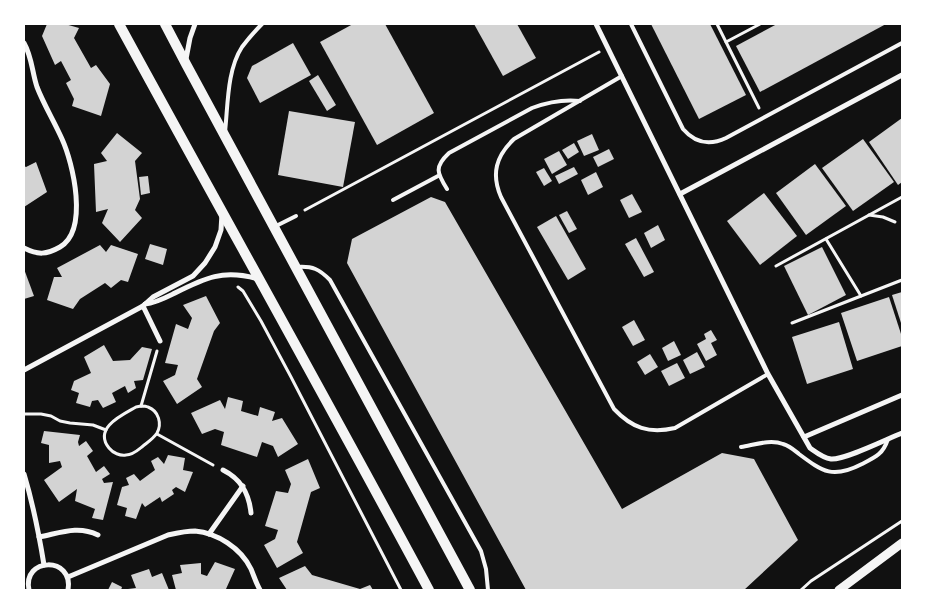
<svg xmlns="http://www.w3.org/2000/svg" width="926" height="614" font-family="Commissioner,sans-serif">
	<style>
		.building { fill: #d3d3d3 }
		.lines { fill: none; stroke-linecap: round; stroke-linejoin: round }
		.path { stroke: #f5f5f5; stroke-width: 3 }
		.service { stroke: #f5f5f5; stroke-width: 4 }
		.minor { stroke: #f5f5f5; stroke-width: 5 }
		.tertiary { stroke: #f5f5f5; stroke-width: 9 }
		.secondary { stroke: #f5f5f5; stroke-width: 10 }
	</style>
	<rect width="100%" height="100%" fill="#111"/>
	<!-- building -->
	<g class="building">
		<polygon points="47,24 65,24 79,28 74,38 91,68 96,65 110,84 101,116 72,106 74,99 66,83 71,80 61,61 55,65 42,36"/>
		<polygon points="353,24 385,24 434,113 377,145 320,42"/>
		<polygon points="474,24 517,24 536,58 503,76"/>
		<polygon points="651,24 710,24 746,95 699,119"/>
		<polygon points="777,24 886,24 760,92 736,46"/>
		<polygon points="293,43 311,75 260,103 247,78 252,66"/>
		<polygon points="318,75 336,105 327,111 309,81"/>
		<polygon points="289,111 355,122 343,187 278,175"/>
		<polygon points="902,118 902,182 898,185 869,142"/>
		<polygon points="117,133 142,153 135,161 140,199 135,210 142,218 120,242 102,223 108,209 96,212 94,164 107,161 101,153"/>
		<polygon points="592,134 599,150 584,156 577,141"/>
		<polygon points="863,139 894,182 853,211 822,168"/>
		<polygon points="574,143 579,152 568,159 562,150"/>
		<polygon points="609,149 614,159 598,167 593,157"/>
		<polygon points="559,151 567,165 552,174 544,159"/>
		<polygon points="36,162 47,192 24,207 24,166 26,167"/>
		<polygon points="815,164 846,206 806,235 776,193"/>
		<polygon points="574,167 578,174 559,184 555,176"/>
		<polygon points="544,168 552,181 544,186 536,172"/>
		<polygon points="596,172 603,187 588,195 581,180"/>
		<polygon points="148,176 150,193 141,195 139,177"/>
		<polygon points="764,193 797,236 760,265 727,221"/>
		<polygon points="632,194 642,212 629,218 620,200"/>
		<polygon points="431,197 445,202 622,509 722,453 754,459 798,540 744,590 526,590 347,263 352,239"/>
		<polygon points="567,211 577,229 569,233 559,215"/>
		<polygon points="556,216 586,269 568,280 537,227"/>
		<polygon points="658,225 665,240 651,248 644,233"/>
		<polygon points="636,238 654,272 644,277 625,244"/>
		<polygon points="150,244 167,249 163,265 145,259"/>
		<polygon points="100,245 106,252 111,245 138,254 128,282 121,280 111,288 105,283 80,299 73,309 47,300 54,277 62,277 57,268"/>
		<polygon points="822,247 846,295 808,315 784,266"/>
		<polygon points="24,269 34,296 24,299"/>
		<polygon points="902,292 902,326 892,295"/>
		<polygon points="206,296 220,323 214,331 197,379 202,387 177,404 163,381 175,375 178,365 165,363 176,324 188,329 192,318 183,305"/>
		<polygon points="889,297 902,337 902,346 857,361 841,313"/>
		<polygon points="634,320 645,340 633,346 622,327"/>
		<polygon points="839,322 853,369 807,384 792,337"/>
		<polygon points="711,330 717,340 711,343 717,355 706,361 697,344 706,339 704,334"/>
		<polygon points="674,341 681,355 668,361 662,348"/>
		<polygon points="104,345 113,361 130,360 142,347 152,349 143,380 134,381 136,388 128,393 125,386 112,393 116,402 103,408 98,400 92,401 90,407 76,403 79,393 71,390 74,381 91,373 84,357"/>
		<polygon points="697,352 705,367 690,374 683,360"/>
		<polygon points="650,354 658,367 645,375 637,362"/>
		<polygon points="677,363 685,378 669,386 661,371"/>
		<polygon points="228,397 243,401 241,411 258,416 260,407 275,412 272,421 282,418 298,444 278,457 273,446 262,442 257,457 221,445 224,432 215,429 202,434 191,413 220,400 225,409"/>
		<polygon points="44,431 80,435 78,442 79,446 86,441 93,451 87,456 96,472 104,466 110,474 102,479 104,483 113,482 103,520 92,518 95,509 75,501 77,489 59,502 44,480 62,467 60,461 49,463 49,445 41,443"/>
		<polygon points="168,455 185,458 183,470 193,472 185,492 176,487 172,490 174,494 162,502 160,497 145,507 142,503 136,519 125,516 127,508 117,505 122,487 129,485 126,478 134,474 140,481 155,470 151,461 158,457 164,464"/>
		<polygon points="308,459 320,488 311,492 297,542 303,553 277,568 264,545 275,539 278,530 265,526 276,491 288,493 291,484 285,470"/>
		<polygon points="215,562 235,569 226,589 229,590 176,590 172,575 182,573 180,565 201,563 201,574 207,576"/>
		<polygon points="305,566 312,575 360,589 370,585 373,590 287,590 279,578"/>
		<polygon points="149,569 152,577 162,573 169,590 128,590 128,589 136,588 131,575"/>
		<polygon points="112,582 122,587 121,590 108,590"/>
	</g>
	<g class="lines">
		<!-- path -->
		<g class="path">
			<polyline points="717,24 759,108"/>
			<polyline points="726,42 760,24"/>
			<polyline points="305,210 599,52"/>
			<polyline points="869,215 883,217 895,222"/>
			<polyline points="826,239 861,296"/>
			<polyline points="776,266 902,197"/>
			<polyline points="238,287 243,291 261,321 291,377 401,590"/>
			<polyline points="792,323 902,280"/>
			<path d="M141 406C143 406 146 406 148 407 159 411 162 424 157 433 154 438 148 442 143 446 138 450 133 455 126 455 120 456 113 453 109 448 93 428 122 415 136 407Z"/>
			<polyline points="141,406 157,351"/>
			<polyline points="24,414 41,414 51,416 60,421 70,423 93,425 106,430"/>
			<polyline points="157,434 213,465"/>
			<polyline points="801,590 811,581 902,521"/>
		</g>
		<!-- service -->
		<g class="service">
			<path d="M631 24 683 129C695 143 709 146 726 138L902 43"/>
			<path d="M622 76 514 139C496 156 491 174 501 197L614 409C632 428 649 434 675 428L768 374"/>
			<path d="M225 132C228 105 227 70 242 47 248 39 255 31 262 24"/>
			<path d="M447 189C437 173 434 167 449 153L532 108C548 102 562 99 580 101"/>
			<polyline points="393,200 438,176"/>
			<polyline points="276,226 296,216"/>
			<path d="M297 267C313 266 319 269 330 280L481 551 486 569 488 590"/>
			<path d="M741 447C754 445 770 439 783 444 790 446 794 450 799 454 823 472 833 479 862 464 876 457 883 454 888 439"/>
		</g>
		<!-- minor -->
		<g class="minor">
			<path d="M596 24 768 374 810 448C817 453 823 458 831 459 845 460 887 439 902 433"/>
			<path d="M24 43C32 57 32 72 37 87 44 105 54 121 62 139 73 163 89 230 60 247 46 255 38 255 24 248"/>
			<polyline points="186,59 190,38 195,24"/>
			<polyline points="680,194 902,75"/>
			<path d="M145 304C156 303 165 298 175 293 205 278 223 269 258 279"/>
			<polyline points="143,306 160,341"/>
			<polyline points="24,370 143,306 153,297 193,276 205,263 215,247 221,230 222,214"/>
			<polyline points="804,437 902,395"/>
			<path d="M223 470C241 479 249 493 251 513"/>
			<path d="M24 474C33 504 39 534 44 565"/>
			<polyline points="209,534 243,486"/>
			<path d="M39 537C60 533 78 525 98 535"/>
			<path d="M68 577 168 535C177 533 185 531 195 531 217 533 241 548 251 569 254 576 256 583 260 590"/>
			<path d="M29 590C22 557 74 556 68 590"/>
		</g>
		<!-- tertiary -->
		<polyline class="tertiary" points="839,590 902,543"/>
		<!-- secondary -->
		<g class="secondary">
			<path d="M119 24C222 213 327 400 429 590"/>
			<polyline points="165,24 186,64 470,590"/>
		</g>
	</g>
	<!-- border -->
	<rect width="926" height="614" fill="none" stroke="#ffffff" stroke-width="50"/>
</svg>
